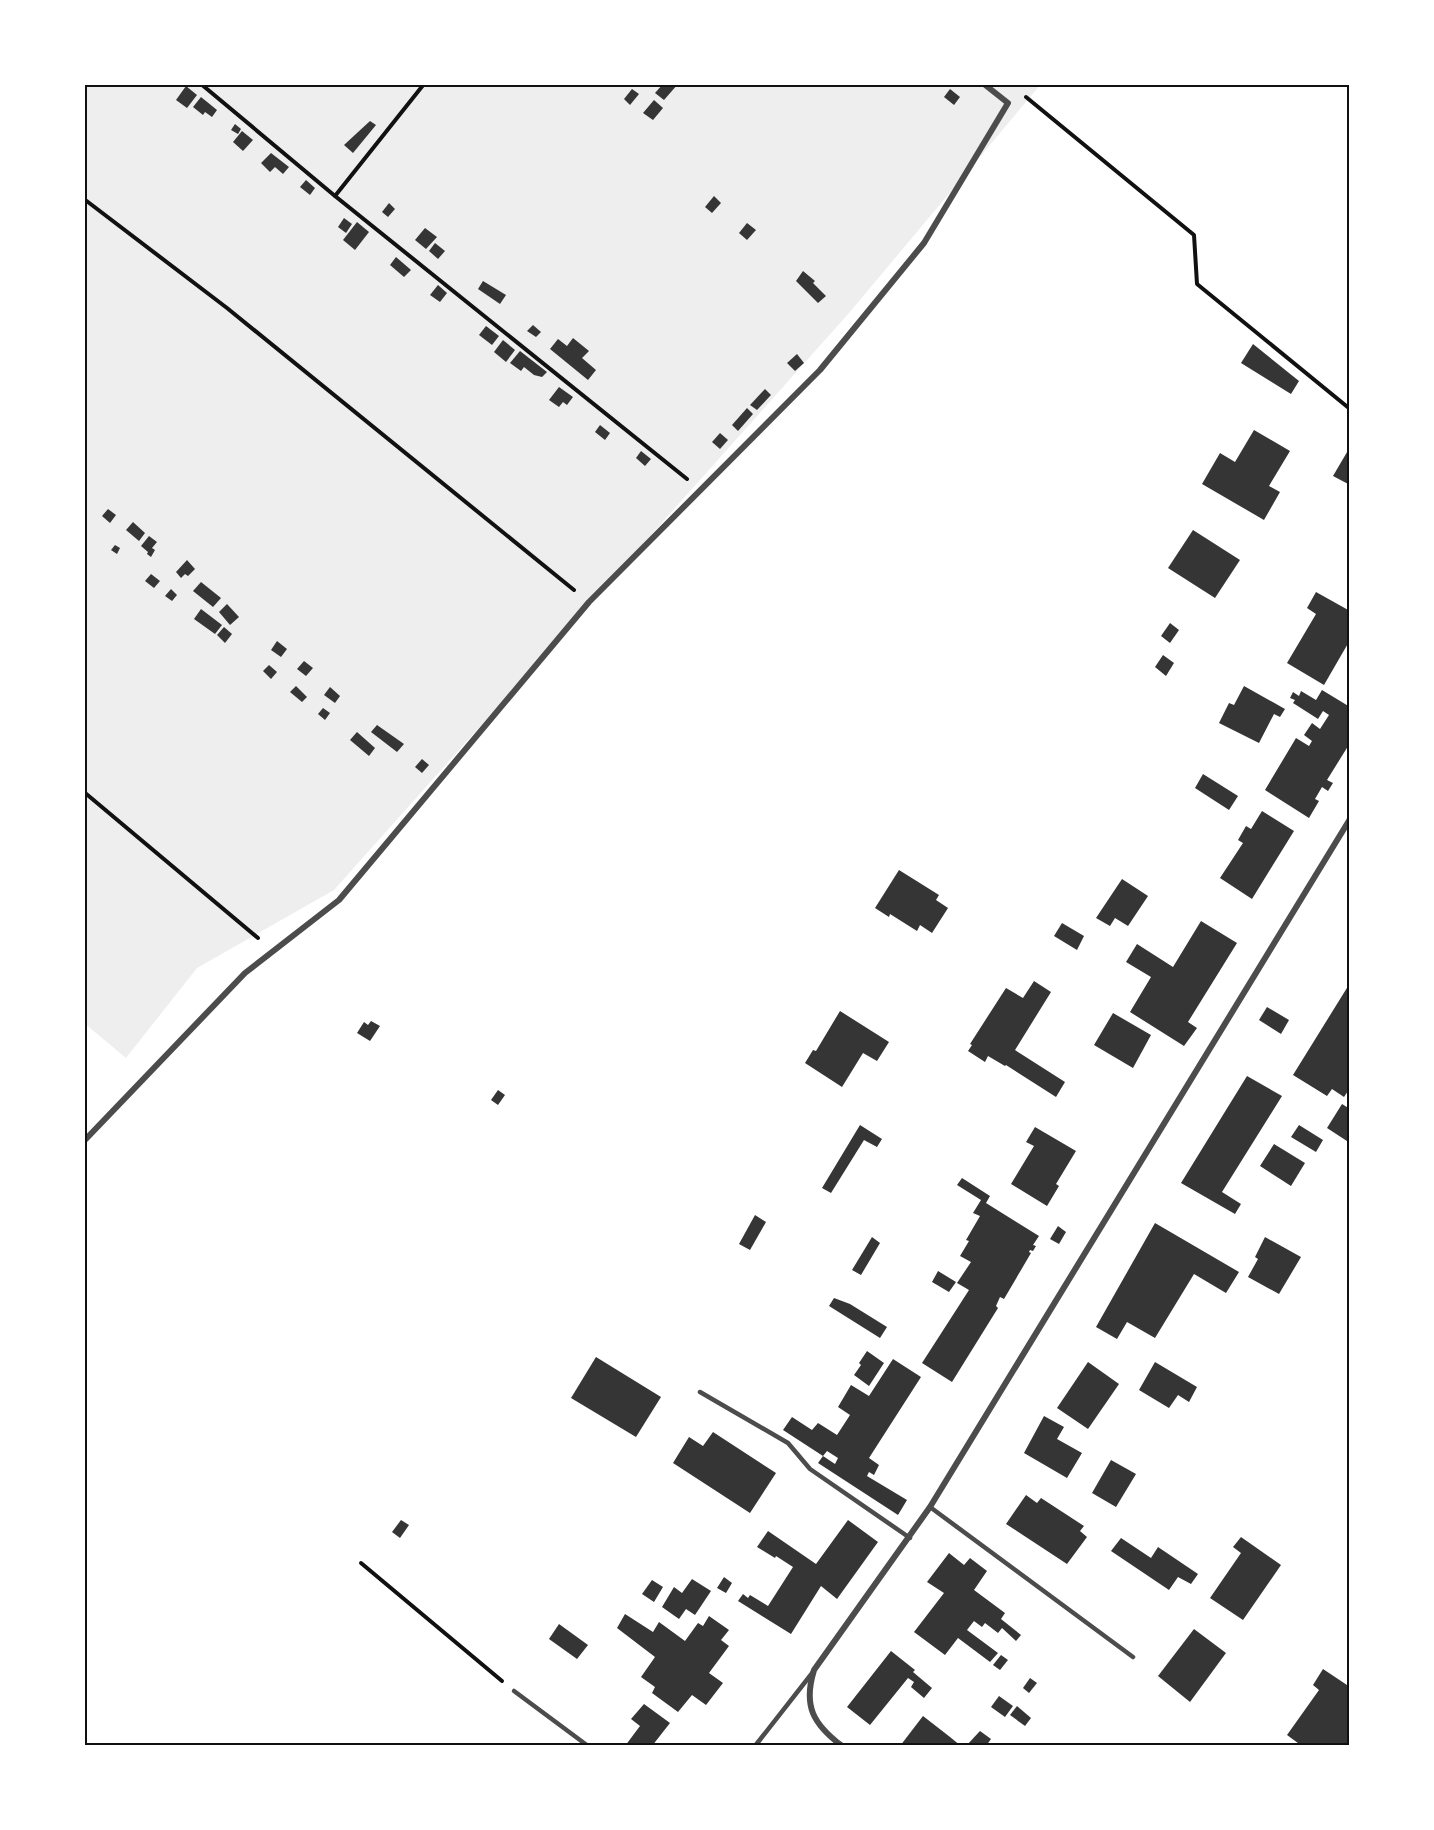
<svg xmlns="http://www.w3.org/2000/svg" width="1434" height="1830" font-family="'DM Sans',sans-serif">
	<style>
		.green { fill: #eee }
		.building { fill: #353535 }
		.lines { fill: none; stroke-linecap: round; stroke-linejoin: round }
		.path { stroke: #111; stroke-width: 4 }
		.service { stroke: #4c4c4c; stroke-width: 4.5 }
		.minor { stroke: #4c4c4c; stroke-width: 6 }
		.neatline { fill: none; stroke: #111; stroke-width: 2 }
	</style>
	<rect width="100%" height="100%" fill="#fff"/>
	<!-- green -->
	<polygon class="green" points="84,84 1041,84 849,313 334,890 197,968 126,1058 84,1023"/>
	<!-- building -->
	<g class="building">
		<polygon points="663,84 678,84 664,100 655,93"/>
		<polygon points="186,86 197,95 187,108 176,100"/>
		<polygon points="632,89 639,94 630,105 624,99"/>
		<polygon points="950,89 960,97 954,105 944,97"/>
		<polygon points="201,97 217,110 212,117 205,112 203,115 193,107"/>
		<polygon points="654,100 663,108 653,120 643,113"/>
		<polygon points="370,121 376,125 353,153 344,145"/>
		<polygon points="235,124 241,129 238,134 231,130"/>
		<polygon points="242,131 253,140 243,151 233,142"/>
		<polygon points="271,153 289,167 283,174 275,167 270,172 261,163"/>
		<polygon points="306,180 315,188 310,195 300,187"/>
		<polygon points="714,196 721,203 712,213 705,207"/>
		<polygon points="389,203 395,209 388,217 382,212"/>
		<polygon points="344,218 352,224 346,233 338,227"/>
		<polygon points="357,222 369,232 355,250 343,240"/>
		<polygon points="747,223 756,230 747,240 739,233"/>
		<polygon points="425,228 437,237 426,249 415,240"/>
		<polygon points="435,243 445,251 438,259 429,251"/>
		<polygon points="396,257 411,270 404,277 390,265"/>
		<polygon points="803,271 815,281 813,283 826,296 818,303 796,281"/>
		<polygon points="483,281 506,295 500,304 478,289"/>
		<polygon points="438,285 447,293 440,302 430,295"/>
		<polygon points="533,325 541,332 536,337 527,331"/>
		<polygon points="486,326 499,336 492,345 479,335"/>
		<polygon points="573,338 589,351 582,358 596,370 588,380 550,349 558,339 567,346"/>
		<polygon points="503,340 515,350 506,362 494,352"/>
		<polygon points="1253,344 1299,381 1291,394 1241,363"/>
		<polygon points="520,351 547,372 542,377 534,375 524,367 521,371 510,363"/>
		<polygon points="797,354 804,363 795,371 787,363"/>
		<polygon points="559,387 573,397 567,405 563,402 559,407 549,400"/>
		<polygon points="765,389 771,395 757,410 750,405"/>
		<polygon points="747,408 753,414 738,431 732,425"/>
		<polygon points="600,425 610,433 605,440 595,432"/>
		<polygon points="1254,430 1290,451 1269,486 1280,492 1264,520 1202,484 1220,453 1235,462"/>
		<polygon points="720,433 728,440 720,449 712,442"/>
		<polygon points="1350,447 1350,485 1333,476"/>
		<polygon points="641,451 651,459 645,466 636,458"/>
		<polygon points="108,509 116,515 110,523 102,516"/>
		<polygon points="133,522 145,533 139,541 126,530"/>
		<polygon points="1193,530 1240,560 1215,598 1168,568"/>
		<polygon points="149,536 157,542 152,548 155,550 151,557 147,554 148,552 141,546"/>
		<polygon points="115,545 120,548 117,554 111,550"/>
		<polygon points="187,560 195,569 188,576 185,574 181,578 176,572"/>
		<polygon points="151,574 160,581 154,588 145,581"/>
		<polygon points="201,582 221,598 213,607 193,591"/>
		<polygon points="171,589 177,595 172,601 165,596"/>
		<polygon points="1316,592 1350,611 1350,640 1324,685 1287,663 1316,614 1307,608"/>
		<polygon points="227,604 239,617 230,625 219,612"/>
		<polygon points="201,609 222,625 215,634 194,619"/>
		<polygon points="1170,623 1179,630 1170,643 1161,636"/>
		<polygon points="224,627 232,634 225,643 217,635"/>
		<polygon points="277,641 287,649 281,657 271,650"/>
		<polygon points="1163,655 1174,663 1166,676 1155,667"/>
		<polygon points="304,661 313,668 306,676 297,669"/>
		<polygon points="269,665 277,672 271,679 263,671"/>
		<polygon points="296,686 307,697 302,702 290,692"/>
		<polygon points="1244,686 1285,709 1280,717 1274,714 1259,743 1219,723 1229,703 1234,705"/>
		<polygon points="330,687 340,696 335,703 324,695"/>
		<polygon points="1322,690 1350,707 1350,743 1327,780 1333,783 1328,791 1322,787 1315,799 1319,801 1309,818 1265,790 1296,738 1309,746 1312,741 1304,735 1312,723 1320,729 1329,715 1323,711 1318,719 1293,703 1295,700 1290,698 1293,692 1299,696 1301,691 1316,700"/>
		<polygon points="323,708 330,713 325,720 318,714"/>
		<polygon points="377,725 404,744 397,752 371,732"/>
		<polygon points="357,732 375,748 369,756 350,740"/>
		<polygon points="422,759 429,765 422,773 415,767"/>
		<polygon points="1203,774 1238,796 1229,810 1195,788"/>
		<polygon points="1262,811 1294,831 1252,899 1220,878 1243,843 1238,840 1246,826 1251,829"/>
		<polygon points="899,870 939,895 936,900 948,908 932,933 920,925 917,931 890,914 889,917 875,908"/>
		<polygon points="1122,879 1148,896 1128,926 1115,918 1110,926 1096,918"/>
		<polygon points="1201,921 1237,943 1188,1022 1197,1028 1184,1046 1130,1012 1151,977 1126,962 1137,944 1173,967"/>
		<polygon points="1062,923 1084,936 1077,950 1054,936"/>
		<polygon points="1034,981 1051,992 1015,1050 1065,1082 1056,1097 1006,1065 1005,1066 988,1056 985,1062 968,1051 972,1045 970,1044 1006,988 1023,998"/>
		<polygon points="1350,983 1350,1088 1344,1097 1332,1089 1327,1096 1293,1075"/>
		<polygon points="1267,1007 1289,1020 1281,1034 1259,1020"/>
		<polygon points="840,1011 889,1042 877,1061 863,1053 842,1087 805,1063 813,1050 816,1051"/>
		<polygon points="1113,1013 1151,1035 1133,1068 1094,1045"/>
		<polygon points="371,1021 380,1026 370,1041 357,1033 364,1022 368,1025"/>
		<polygon points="1247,1076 1282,1096 1222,1192 1241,1204 1235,1214 1181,1183"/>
		<polygon points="498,1090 505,1095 498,1105 491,1100"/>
		<polygon points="1342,1104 1350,1109 1350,1143 1327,1128"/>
		<polygon points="860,1125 882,1139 877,1147 864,1140 831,1193 822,1188"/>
		<polygon points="1299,1125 1323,1140 1316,1152 1291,1137"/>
		<polygon points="1035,1127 1076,1151 1056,1184 1059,1186 1047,1206 1011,1184 1034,1146 1026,1142"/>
		<polygon points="1274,1144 1305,1163 1291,1186 1260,1166"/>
		<polygon points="962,1178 990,1196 986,1203 1039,1236 1033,1245 1036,1246 1033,1251 1030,1250 1029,1252 1031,1253 1004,1299 1000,1297 996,1306 998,1308 952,1382 922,1363 969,1290 957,1283 971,1262 960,1256 969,1241 966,1240 980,1216 973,1213 981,1200 957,1185"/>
		<polygon points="755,1215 766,1222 750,1250 739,1244"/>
		<polygon points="1155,1223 1239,1272 1226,1293 1194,1274 1155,1338 1127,1322 1117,1339 1096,1327"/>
		<polygon points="1058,1226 1066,1232 1059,1244 1050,1239"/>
		<polygon points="872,1237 880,1243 861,1275 852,1270"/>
		<polygon points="1265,1237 1301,1257 1279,1294 1248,1277 1258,1259 1255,1257"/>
		<polygon points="938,1271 956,1282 949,1292 932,1282"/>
		<polygon points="834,1298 850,1304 887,1327 880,1338 829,1306"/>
		<polygon points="867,1351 884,1363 869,1386 854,1375 861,1365 859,1363"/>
		<polygon points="596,1357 661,1397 636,1437 571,1398"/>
		<polygon points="893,1359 921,1377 869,1458 879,1465 874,1475 869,1472 867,1476 907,1500 898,1515 818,1463 823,1456 835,1464 838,1458 827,1451 823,1456 783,1430 792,1417 812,1430 818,1423 837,1435 850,1415 838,1407 851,1385 869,1396"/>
		<polygon points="1088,1362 1119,1384 1088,1429 1057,1408"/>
		<polygon points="1155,1362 1197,1387 1189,1402 1178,1395 1169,1408 1139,1390"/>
		<polygon points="1044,1416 1064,1427 1057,1439 1082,1453 1067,1478 1024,1453"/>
		<polygon points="713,1432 776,1473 750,1513 673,1463 689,1437 703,1446"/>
		<polygon points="1111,1460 1136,1474 1116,1507 1092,1493"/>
		<polygon points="1026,1495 1037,1503 1041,1498 1084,1526 1080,1531 1087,1537 1067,1564 1006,1524"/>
		<polygon points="401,1520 409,1525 400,1538 392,1532"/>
		<polygon points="848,1520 878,1542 837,1599 821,1586 791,1634 738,1601 743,1594 748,1598 750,1595 768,1606 793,1567 776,1556 775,1558 757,1547 768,1531 816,1564"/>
		<polygon points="1241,1537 1281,1565 1243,1620 1210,1598 1241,1553 1233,1547"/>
		<polygon points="1121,1538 1151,1558 1158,1547 1198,1574 1191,1584 1178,1577 1169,1590 1111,1551"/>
		<polygon points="949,1553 964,1565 970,1558 987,1571 974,1590 1005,1613 1001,1619 1021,1635 1016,1641 1002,1628 998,1633 985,1623 982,1627 974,1621 967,1630 998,1653 990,1662 958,1638 945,1655 914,1632 944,1593 927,1582"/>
		<polygon points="724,1577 732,1583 726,1593 717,1588"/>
		<polygon points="692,1579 711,1591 695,1615 686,1609 679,1619 662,1607 674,1587 682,1593"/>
		<polygon points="652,1580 663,1587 654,1602 642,1594"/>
		<polygon points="625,1614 653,1632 659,1622 685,1641 698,1623 703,1626 709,1616 729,1630 721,1640 729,1646 709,1673 723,1683 706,1705 692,1695 678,1712 652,1693 655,1687 641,1677 655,1657 617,1628"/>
		<polygon points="559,1624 588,1645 577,1659 549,1639"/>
		<polygon points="1194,1629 1226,1653 1190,1702 1158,1676"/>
		<polygon points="891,1651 915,1670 913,1672 932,1688 924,1698 911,1687 914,1682 908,1678 870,1725 847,1707"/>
		<polygon points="1001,1655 1008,1660 1000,1670 993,1665"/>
		<polygon points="1323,1669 1350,1687 1350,1739 1345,1746 1302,1746 1287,1735 1319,1690 1313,1685"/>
		<polygon points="1030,1678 1037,1683 1029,1693 1023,1688"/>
		<polygon points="999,1696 1013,1706 1005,1717 991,1707"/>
		<polygon points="644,1704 670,1723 652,1746 625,1746 640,1726 631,1719"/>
		<polygon points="1017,1706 1031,1718 1025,1726 1010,1715"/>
		<polygon points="923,1716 950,1737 961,1746 900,1746"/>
		<polygon points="980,1731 991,1739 986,1746 966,1746"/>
	</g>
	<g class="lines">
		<!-- path -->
		<g class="path">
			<polyline points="201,84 335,196 687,479"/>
			<polyline points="1026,97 1194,235 1197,284 1350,409"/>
			<polyline points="335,196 424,84"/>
			<polyline points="84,199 227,308 574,590"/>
			<polyline points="84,792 258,938"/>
			<polyline points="361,1563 502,1681"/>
		</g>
		<!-- service -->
		<g class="service">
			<polyline points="700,1392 788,1443 810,1469 910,1538"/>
			<polyline points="930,1507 1133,1657"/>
			<polyline points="514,1691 588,1746"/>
			<polyline points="755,1746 813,1672"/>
		</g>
		<!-- minor -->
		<g class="minor">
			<polyline points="84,1141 245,973 339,900 589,602 820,370 924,243 1008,103 984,84"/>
			<path d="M842 1746C813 1724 803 1706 814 1670L930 1507 1350 819"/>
		</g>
	</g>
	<!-- border -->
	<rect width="1434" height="1830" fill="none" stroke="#ffffff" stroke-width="171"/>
	<rect x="86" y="86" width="1262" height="1658" class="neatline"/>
</svg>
